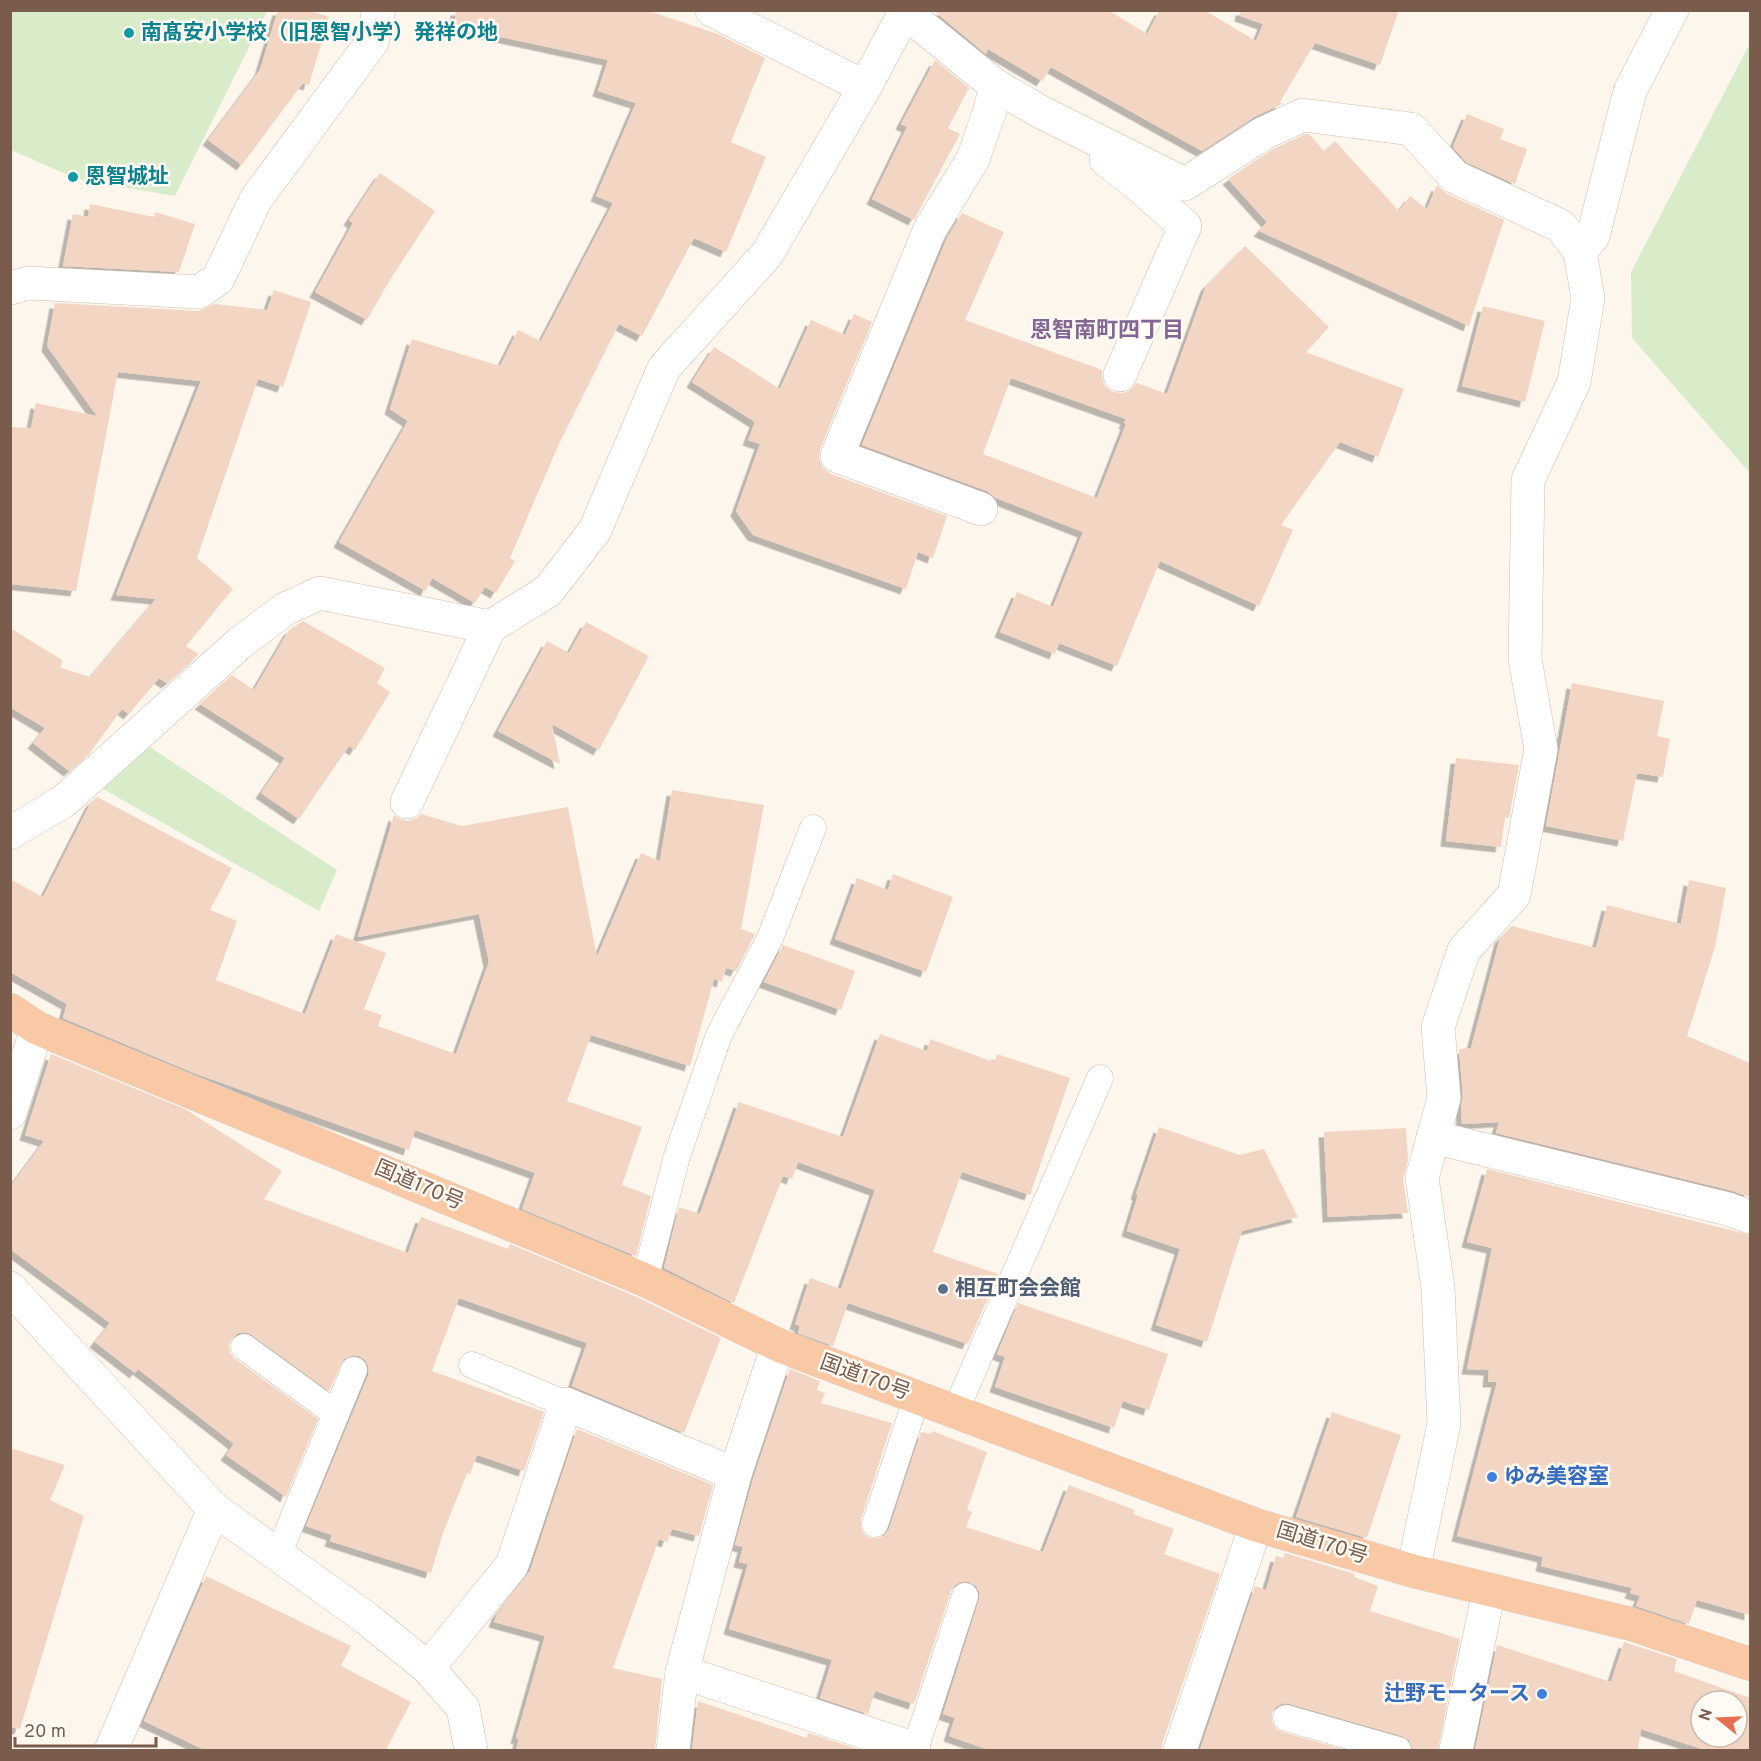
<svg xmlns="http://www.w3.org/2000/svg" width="1761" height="1761" font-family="Overpass,'Noto Sans JP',sans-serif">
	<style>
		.green { fill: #d8ecc9 }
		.building { fill: #f3d5c3; fill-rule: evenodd; filter: url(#shadow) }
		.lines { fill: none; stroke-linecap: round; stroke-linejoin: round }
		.service-casing { stroke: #d1beb0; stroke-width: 27 }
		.minor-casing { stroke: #d1beb0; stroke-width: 34 }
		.trunk-casing { stroke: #dad1cd; stroke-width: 34 }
		.service { stroke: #fff; stroke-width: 26 }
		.minor { stroke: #fff; stroke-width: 33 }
		.trunk { stroke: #f9c8a4; stroke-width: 33 }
		.culture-dot { fill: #0f9aa8; stroke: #fffaf3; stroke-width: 2 }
		.service-dot { fill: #5c6f8a; stroke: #fffaf3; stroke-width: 2 }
		.shop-dot { fill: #3f7fe0; stroke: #fffaf3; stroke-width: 2 }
		.labels { text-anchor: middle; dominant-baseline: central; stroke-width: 5; stroke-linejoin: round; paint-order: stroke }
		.culture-label { font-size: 21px; font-weight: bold; fill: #0d838f; stroke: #fffaf3; text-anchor: start }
		.street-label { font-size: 21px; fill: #7a5c4d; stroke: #fffaf3 }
		.service-label { font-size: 21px; font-weight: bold; fill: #4e5e75; stroke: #fffaf3; text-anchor: start }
		.shop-label { font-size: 21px; font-weight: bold; fill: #366cbe; stroke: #fffaf3; text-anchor: start }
		.neighbourhood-label { font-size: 22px; font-weight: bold; fill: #846695; stroke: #fffaf3 }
	</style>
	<defs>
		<filter id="shadow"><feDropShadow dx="-5.5" dy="5.5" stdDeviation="0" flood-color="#0004"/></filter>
	</defs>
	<rect width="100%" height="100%" fill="#fdf6ec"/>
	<!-- green -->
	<g class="green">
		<polygon points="11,10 267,10 267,11 175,196 77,179 11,150"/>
		<polygon points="1750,43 1750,473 1632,338 1631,272"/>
		<polygon points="142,742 337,870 319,911 103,789"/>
	</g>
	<!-- building -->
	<g class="building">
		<polygon points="278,10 308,10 329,17 309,85 303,83 242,165 208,140 260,70"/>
		<polygon points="456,10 646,10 718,34 765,58 731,142 766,157 726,252 694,238 642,336 619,324 558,446 510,558 515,561 496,593 485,587 475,603 432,578 426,591 339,542 408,421 390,409 412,339 500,366 518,330 541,341 613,203 596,196 636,103 598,91 608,60 454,27"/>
		<polygon points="933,10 1108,10 1147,34 1160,10 1204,10 1256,41 1263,24 1240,16 1241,10 1399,10 1380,65 1315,43 1280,102 1282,104 1254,117 1202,151 1051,67 1042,81 988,49 986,54"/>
		<polygon points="935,60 969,88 948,128 960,134 914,220 872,199 907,127 901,124"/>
		<polygon points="1467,114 1504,129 1500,139 1527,149 1515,184 1466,162 1453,147"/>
		<polygon points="1306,134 1310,135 1324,151 1335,141 1399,211 1410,196 1427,209 1437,185 1447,194 1504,220 1469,326 1259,231 1267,222 1228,179 1273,149"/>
		<polygon points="380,173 435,211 388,283 367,320 315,292 353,223 349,220"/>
		<polygon points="90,204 154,217 155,212 195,224 179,272 63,266 73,214 88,217"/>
		<path d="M962 213 1004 232 965 320 1102 370V378L1105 386 1113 392 1123 393 1131 390 1137 383 1167 394 1206 286 1245 246 1329 327 1306 352 1404 389 1378 457 1340 442 1281 525 1293 530 1259 606 1160 561 1117 666 1059 643 1055 654 1000 632 1017 592 1053 607 1083 532 996 498 987 491 862 445 947 238ZM1011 378 1126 419 1124 423 1126 424 1097 498 983 454Z"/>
		<polygon points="274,290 311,302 283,387 258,379 197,558 233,589 186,646 199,654 167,683 159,678 129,714 122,709 89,754 69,771 33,743 45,728 10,707 10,628 62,660 61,668 90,677 156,599 116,595 201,381 118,372 76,591 10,584 10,427 31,428 36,403 97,416 47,346 55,303 198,311 215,304 267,310"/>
		<polygon points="1483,306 1545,321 1525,402 1462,386"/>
		<polygon points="854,314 872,322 820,449 819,459 823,468 831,474 947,516 933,558 918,552 906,589 753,535 736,511 760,444 748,440 755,422 692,382 714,347 780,389 811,320 845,335"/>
		<polygon points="303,621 385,668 377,683 390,692 355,750 349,746 299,819 261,793 285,758 200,704 232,675 254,690 289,630"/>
		<polygon points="586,622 649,656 599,750 552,724 560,764 498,731 547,641 569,653"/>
		<polygon points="1572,683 1664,701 1657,736 1670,739 1663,777 1637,773 1623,841 1546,826"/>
		<polygon points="1456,758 1519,765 1509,818 1505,817 1501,847 1446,841"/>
		<polygon points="672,790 764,805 741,929 755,934 736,971 726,968 722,982 714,979 690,1066 591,1035 567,1101 642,1127 622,1185 651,1196 636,1256 522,1209 535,1173 415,1130 409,1150 194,1073 63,1018 67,1004 10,972 10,879 43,897 91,802 97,797 232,868 210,910 237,921 216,980 305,1014 336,934 386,953 364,1009 382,1015 378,1026 456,1054 489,962 479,914 358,937 394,815 400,819 408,821 417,818 421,814 462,826 568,807 597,957 641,853 660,861"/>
		<polygon points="893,874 953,897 926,972 835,939 857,878 888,890"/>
		<polygon points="1689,880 1726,888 1715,947 1687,1036 1750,1063 1750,1197 1733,1191 1496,1133 1499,1122 1462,1124 1461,1107 1463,1096 1459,1049 1471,1048 1500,938 1512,926 1596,948 1607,905 1681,924"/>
		<polygon points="783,945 855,971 841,1010 764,982"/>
		<polygon points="880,1034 927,1051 930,1039 994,1062 997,1054 1070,1078 1030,1195 962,1172 933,1252 998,1274 968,1344 848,1303 833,1346 798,1333 800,1326 795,1324 810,1278 841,1289 875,1190 798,1162 792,1179 783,1176 734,1303 664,1268 679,1207 700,1214 739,1102 843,1137"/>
		<polygon points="51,1054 185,1109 282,1171 264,1199 408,1253 421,1217 508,1249 510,1244 637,1297 721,1338 684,1433 572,1386 587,1343 459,1298 432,1371 544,1412 524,1471 477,1455 470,1474 467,1473 443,1533 431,1573 330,1541 332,1535 306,1526 368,1376 369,1367 365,1360 359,1356 353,1355 344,1359 329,1391 252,1335 246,1332 238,1333 232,1339 229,1345 230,1353 235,1359 318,1419 286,1497 226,1455 234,1444 138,1369 135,1373 95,1342 110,1323 10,1249 10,1187 44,1141 25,1135"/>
		<polygon points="1159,1127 1240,1155 1264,1149 1298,1217 1242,1231 1207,1342 1156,1325 1180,1249 1127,1231 1138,1195 1136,1194"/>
		<polygon points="1406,1128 1408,1160 1403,1180 1408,1213 1328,1217 1324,1132"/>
		<polygon points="1487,1169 1750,1235 1750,1615 1697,1600 1689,1624 1636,1606 1640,1596 1630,1593 1632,1588 1541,1566 1543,1557 1457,1536 1497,1382 1488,1382 1489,1370 1467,1369 1492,1248 1467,1242"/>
		<polygon points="1018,1303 1168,1354 1149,1410 1123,1401 1114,1428 995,1387 1005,1357 997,1354"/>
		<polygon points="790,1369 820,1381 817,1390 825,1393 821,1403 892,1423 861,1519 861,1528 864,1534 870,1538 879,1538 884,1536 889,1529 921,1432 931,1434 932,1431 987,1452 967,1510 972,1512 966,1527 1043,1552 1069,1485 1135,1510 1133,1514 1174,1529 1164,1554 1220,1574 1162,1744 1162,1750 989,1750 949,1736 955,1718 943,1714 979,1600 980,1593 976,1586 969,1582 961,1582 955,1585 951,1591 914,1704 875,1691 868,1714 820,1698 832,1660 729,1629 748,1564 739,1562 743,1547 735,1545 753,1479"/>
		<polygon points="1332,1412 1401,1435 1367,1538 1296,1517"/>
		<polygon points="577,1429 713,1485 699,1536 672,1529 667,1542 659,1539 613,1668 662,1679 655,1750 516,1750 519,1739 516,1738 545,1636 494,1622 497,1614 530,1571"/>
		<polygon points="10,1448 65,1465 50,1500 84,1516 20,1729 10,1727"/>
		<polygon points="1285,1553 1355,1574 1354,1577 1378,1586 1370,1611 1460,1639 1438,1750 1413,1750 1409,1740 1402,1736 1290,1704 1283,1703 1276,1707 1272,1713 1272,1722 1276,1729 1282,1732 1345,1750 1200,1750 1255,1586 1266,1590 1276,1556 1283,1558"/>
		<polygon points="206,1576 351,1646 341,1666 411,1702 386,1750 205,1750 144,1721"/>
		<path d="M1624 1642 1677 1659 1674 1671 1750 1698V1750H1705L1641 1729 1638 1750H1475L1497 1645 1611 1682ZM1701 1701H1737V1737H1701Z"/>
		<polygon points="698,1701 807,1738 808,1733 857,1749 692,1750"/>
	</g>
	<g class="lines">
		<!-- service casing -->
		<g class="service-casing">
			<g id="service">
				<polyline points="645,1280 677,1156 719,1035 770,938 813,828"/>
				<polyline points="244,1347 336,1414"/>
				<polyline points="472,1365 566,1404"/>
				<polyline points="955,1412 1100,1078"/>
				<polyline points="875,1524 917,1397"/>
				<polyline points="278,1555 354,1370"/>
				<polyline points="1286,1718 1398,1750"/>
				<polyline points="915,1750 965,1596"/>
			</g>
		</g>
		<!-- minor casing -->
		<g class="minor-casing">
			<g id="minor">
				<polyline points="712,10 865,87"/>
				<polyline points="906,13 996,86 1041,112 1185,184 1264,133 1303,115 1411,129 1455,177 1561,226 1580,252 1588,298 1574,382 1528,480 1525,659 1541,749 1514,895 1464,950 1438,1027 1444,1098 1422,1178 1438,1288 1444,1424 1413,1571"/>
				<polyline points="1106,160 1131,179 1185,226 1120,375"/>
				<polyline points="1580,252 1593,236 1630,91 1672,10"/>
				<polyline points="10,288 29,283 199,292 218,279 256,199 372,42 379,10"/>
				<polyline points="981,509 837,456 930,229 973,159 989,113 996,86"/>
				<polyline points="407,802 490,627"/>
				<polyline points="10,833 64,801 241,642 285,609 320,593 490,627 548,591 595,530 664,368 767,254 865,87 906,10"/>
				<polyline points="10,1113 37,1028"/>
				<polyline points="1433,1137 1728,1209 1750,1217"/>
				<polyline points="10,1288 214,1509 366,1618 428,1668 463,1708 471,1750"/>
				<polyline points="428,1668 512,1565 566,1404 735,1474"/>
				<polyline points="682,1672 903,1745 914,1750"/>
				<polyline points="111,1750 214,1509"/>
				<polyline points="673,1750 682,1672 735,1474 778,1345"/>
				<polyline points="1180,1750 1256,1525"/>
				<polyline points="1456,1750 1489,1591"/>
			</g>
		</g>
		<!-- trunk casing -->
		<g class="trunk-casing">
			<polyline id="trunk" points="10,1010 37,1028 645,1280 778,1345 1256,1525 1413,1571 1631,1624 1750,1664"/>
		</g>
		<!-- service -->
		<use href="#service" class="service"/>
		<!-- minor -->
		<use href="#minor" class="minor"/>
		<!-- trunk -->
		<use href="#trunk" class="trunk"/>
	</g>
	<!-- markers -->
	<g class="culture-dot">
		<circle cx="129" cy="33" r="6"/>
		<circle cx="73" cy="177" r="6"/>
	</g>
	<circle class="service-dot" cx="943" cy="1289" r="6"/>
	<g class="shop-dot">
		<circle cx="1492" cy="1477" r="6"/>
		<circle cx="1542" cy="1694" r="6"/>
	</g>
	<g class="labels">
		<!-- culture labels -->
		<g class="culture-label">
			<text x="141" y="33">南髙安小学校（旧恩智小学）発祥の地</text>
			<text x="85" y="177">恩智城址</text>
		</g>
		<!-- street labels -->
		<g class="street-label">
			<text transform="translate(419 1186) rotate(23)">国道170号</text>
			<text transform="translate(865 1378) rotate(20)">国道170号</text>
			<text transform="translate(1322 1544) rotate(17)">国道170号</text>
		</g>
		<!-- service labels -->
		<g class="service-label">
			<text x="955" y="1289">相互町会会館</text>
		</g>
		<!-- shop labels -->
		<g class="shop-label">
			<text x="1504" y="1477">ゆみ美容室</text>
			<text x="1530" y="1694" text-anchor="end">辻野モータース</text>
		</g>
		<!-- neighbourhood labels -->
		<g class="neighbourhood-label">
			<text x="1107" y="331">恩智南町四丁目</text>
		</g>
	</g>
	<!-- border -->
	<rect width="1761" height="1761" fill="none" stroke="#7a5c4d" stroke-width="24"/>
	<!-- north arrow -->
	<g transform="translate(1719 1719) rotate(288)"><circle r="28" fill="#fffaf3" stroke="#cabbb1" stroke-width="1.5"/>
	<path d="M0-4.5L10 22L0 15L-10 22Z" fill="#e76f51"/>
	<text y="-9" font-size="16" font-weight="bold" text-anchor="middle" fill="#7a5c4d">N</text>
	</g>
	<!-- scale -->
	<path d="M15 1737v9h141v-9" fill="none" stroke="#7a5c4d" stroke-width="3"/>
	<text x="24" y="1737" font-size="18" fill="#7a5c4d" stroke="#fffaf3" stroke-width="4.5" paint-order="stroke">20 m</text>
</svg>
